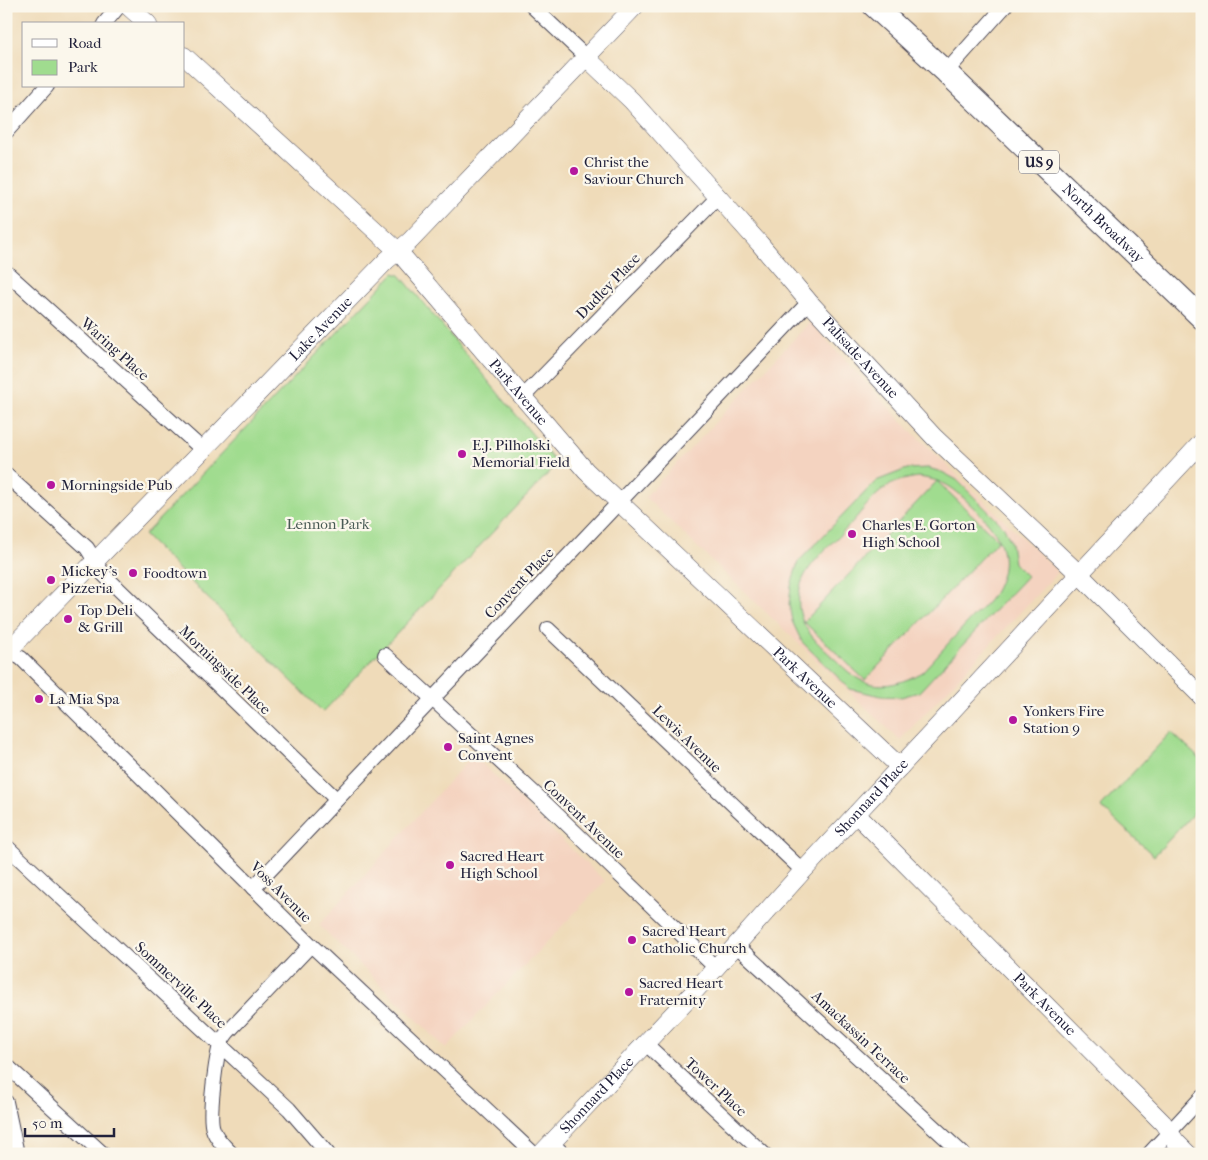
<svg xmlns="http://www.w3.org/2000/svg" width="1208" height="1160" font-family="'IM FELL French Canon',serif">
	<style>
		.built { fill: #f4d3c0 }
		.green { fill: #a0dc8f; stroke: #617f65; fill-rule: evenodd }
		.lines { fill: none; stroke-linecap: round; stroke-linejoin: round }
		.minor-casing { stroke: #413e4e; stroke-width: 16 }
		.tertiary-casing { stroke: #413e4e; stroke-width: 19 }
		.primary-casing { stroke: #413e4e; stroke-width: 24 }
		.minor { stroke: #fff; stroke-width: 14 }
		.tertiary { stroke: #fff; stroke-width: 18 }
		.primary { stroke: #fff; stroke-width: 22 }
		.poi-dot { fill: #b5179e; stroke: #fbf7ec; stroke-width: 2 }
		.labels { text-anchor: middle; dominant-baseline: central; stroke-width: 4.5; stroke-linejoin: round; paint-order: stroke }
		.shield { fill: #fbf7ec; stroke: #636270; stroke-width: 1 }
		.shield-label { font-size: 14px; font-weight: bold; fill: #22223b }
		.poi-label { font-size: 15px; fill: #22223b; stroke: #fbf7ec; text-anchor: start }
		.street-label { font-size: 15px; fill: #22223b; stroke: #fbf7ec }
		.park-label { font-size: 15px; fill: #485a54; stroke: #fbf7ec }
	</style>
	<rect width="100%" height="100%" fill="#fbf7ec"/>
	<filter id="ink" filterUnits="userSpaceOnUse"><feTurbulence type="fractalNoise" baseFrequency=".02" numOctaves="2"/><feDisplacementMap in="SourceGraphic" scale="10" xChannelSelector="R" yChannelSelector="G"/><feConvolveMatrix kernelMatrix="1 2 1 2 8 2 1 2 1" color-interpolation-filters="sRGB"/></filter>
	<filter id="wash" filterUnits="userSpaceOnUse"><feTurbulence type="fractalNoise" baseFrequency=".0096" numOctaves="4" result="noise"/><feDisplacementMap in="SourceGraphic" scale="20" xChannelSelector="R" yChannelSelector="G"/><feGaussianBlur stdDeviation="1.12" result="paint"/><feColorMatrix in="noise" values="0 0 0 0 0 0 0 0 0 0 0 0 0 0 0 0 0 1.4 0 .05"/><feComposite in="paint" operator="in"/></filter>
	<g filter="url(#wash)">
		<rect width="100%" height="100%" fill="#efdbb9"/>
		<!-- built -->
		<g class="built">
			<polygon points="810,322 904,424 1058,572 900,740 645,497"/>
			<polygon points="473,755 605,881 446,1048 319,925"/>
		</g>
		<!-- green -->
		<g class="green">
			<polygon points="394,273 400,275 557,464 323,712 144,535"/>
			<path d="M928 468 942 472 957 480 1004 527 1011 543 1014 563 1027 576 919 692 901 697 881 696 850 689 802 642 792 621 789 604 791 586 798 562 876 481 907 469ZM918 477C950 481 956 491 978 512 1003 536 1012 562 994 593 988 604 976 613 968 622 953 639 937 655 922 672 904 682 888 688 868 683 855 679 846 670 837 661 814 640 793 623 800 588 804 566 834 542 849 526 863 510 878 488 899 481 905 479 912 478 918 477Z"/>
			<polygon points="937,481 998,540 865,680 804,622"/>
			<polygon points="1171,732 1202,761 1202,804 1154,856 1101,807"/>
		</g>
	</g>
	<g filter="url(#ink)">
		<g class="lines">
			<!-- minor casing -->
			<g class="minor-casing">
				<g id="minor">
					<polyline points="532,6 587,58"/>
					<polyline points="104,24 119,6"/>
					<polyline points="946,72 1005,6"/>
					<polyline points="6,132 47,86"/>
					<polyline points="6,272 203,450"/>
					<polyline points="522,398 718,197"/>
					<polyline points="6,475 87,548 103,574 336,799"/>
					<polyline points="548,629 803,871"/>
					<polyline points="6,651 21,658 311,945 534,1154"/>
					<polyline points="385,655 546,804 716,968"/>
					<polyline points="6,846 289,1109 328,1154"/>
					<polyline points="253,888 809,302"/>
					<polyline points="736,945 963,1154"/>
					<polyline points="646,1044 764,1154"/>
					<polyline points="6,1065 103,1154"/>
					<polyline points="6,1102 17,1154"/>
					<polyline points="552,1143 563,1154"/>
					<path d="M232 1154C225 1147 216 1139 213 1129 208 1117 216 1056 221 1043 222 1040 225 1036 227 1033L311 945"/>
					<polyline points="1149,1154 1202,1097"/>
				</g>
			</g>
			<!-- tertiary casing -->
			<g class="tertiary-casing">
				<g id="tertiary">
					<polyline points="128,6 148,24"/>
					<path id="s1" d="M184 56 398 251 586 471 900 767"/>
					<path id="s2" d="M587 58 632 101 760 244 809 302 934 437 1079 574 1202 697"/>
					<path id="s3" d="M8 651 387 260 410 241 635 6"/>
					<path id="s4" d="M856 814 1163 1123 1176 1142 1188 1154"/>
					<path id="s5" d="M541 1154 693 993 803 871 1202 442"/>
				</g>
			</g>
			<!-- primary casing -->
			<g class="primary-casing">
				<g id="primary">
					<path id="s6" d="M874 6 946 72 1202 318"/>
				</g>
			</g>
			<!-- minor -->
			<use href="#minor" class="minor"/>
			<!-- tertiary -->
			<use href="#tertiary" class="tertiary"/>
			<!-- primary -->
			<use href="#primary" class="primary"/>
		</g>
	</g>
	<!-- markers -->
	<g class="poi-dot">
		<circle cx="574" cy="171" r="5"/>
		<circle cx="462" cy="454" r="5"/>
		<circle cx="51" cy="485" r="5"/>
		<circle cx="852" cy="534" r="5"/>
		<circle cx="133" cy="573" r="5"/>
		<circle cx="51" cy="580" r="5"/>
		<circle cx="68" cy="619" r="5"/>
		<circle cx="39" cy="699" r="5"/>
		<circle cx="1013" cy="720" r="5"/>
		<circle cx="448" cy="747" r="5"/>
		<circle cx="450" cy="865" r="5"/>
		<circle cx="632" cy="940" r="5"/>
		<circle cx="629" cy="992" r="5"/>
	</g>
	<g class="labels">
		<!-- shield labels -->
		<rect class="shield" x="1019" y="150.5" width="40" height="23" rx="4"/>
		<g class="shield-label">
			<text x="1039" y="162">US 9</text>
		</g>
		<!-- poi labels -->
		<g class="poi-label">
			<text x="584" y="162">Christ the<tspan x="584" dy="17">Saviour Church</tspan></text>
			<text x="472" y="445">E.J. Pilholski<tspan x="472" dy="17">Memorial Field</tspan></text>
			<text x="61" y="485">Morningside Pub</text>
			<text x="862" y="525">Charles E. Gorton<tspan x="862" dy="17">High School</tspan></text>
			<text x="61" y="571">Mickey's<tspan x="61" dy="17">Pizzeria</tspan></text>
			<text x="143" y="573">Foodtown</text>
			<text x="78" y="610">Top Deli<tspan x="78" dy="17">&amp; Grill</tspan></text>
			<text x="49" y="699">La Mia Spa</text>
			<text x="1023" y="711">Yonkers Fire<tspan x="1023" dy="17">Station 9</tspan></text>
			<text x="458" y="738">Saint Agnes<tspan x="458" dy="17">Convent</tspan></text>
			<text x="460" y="856">Sacred Heart<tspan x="460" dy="17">High School</tspan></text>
			<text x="642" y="931">Sacred Heart<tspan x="642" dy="17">Catholic Church</tspan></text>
			<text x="639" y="983">Sacred Heart<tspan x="639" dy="17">Fraternity</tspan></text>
		</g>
		<!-- street labels -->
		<g class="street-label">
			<text stroke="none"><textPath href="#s6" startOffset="316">North Broadway</textPath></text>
			<text transform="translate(608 286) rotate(-46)">Dudley Place</text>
			<text stroke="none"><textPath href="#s3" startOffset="449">Lake Avenue</textPath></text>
			<text transform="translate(115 349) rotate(42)">Waring Place</text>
			<text stroke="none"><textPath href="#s2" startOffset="406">Palisade Avenue</textPath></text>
			<text stroke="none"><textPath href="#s1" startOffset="475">Park Avenue</textPath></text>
			<text transform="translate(519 583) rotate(-46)">Convent Place</text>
			<text transform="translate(225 670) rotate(44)">Morningside Place</text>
			<text stroke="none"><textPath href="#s1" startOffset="880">Park Avenue</textPath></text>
			<text transform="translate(687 739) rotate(44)">Lewis Avenue</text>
			<text stroke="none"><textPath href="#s5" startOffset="486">Shonnard Place</textPath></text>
			<text transform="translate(584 819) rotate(44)">Convent Avenue</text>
			<text transform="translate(281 892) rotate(45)">Voss Avenue</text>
			<text transform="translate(181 985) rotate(43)">Sommerville Place</text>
			<text stroke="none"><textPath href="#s4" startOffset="268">Park Avenue</textPath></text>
			<text transform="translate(861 1037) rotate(43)">Amackassin Terrace</text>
			<text transform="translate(716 1087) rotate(43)">Tower Place</text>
			<text stroke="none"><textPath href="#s5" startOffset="81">Shonnard Place</textPath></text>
		</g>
		<!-- park labels -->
		<g class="park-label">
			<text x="328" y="524">Lennon Park</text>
		</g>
	</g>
	<!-- margin -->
	<rect width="1208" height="1160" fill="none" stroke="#fbf7ec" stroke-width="25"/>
	<!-- legend -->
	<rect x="22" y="22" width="162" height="65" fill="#fbf7ec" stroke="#a4a2a5"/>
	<rect x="32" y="39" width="25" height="8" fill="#ffffff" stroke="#a4a2a5"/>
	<text x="68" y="48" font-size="15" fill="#22223b">Road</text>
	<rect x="32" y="60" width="25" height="15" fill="#a0dc8f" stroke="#a4a2a5"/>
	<text x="68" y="72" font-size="15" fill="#22223b">Park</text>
	<!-- scale -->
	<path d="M25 1128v8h89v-8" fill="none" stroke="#22223b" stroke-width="2.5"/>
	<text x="32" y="1128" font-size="15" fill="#22223b" stroke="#fbf7ec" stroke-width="4" paint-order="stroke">50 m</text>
</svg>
